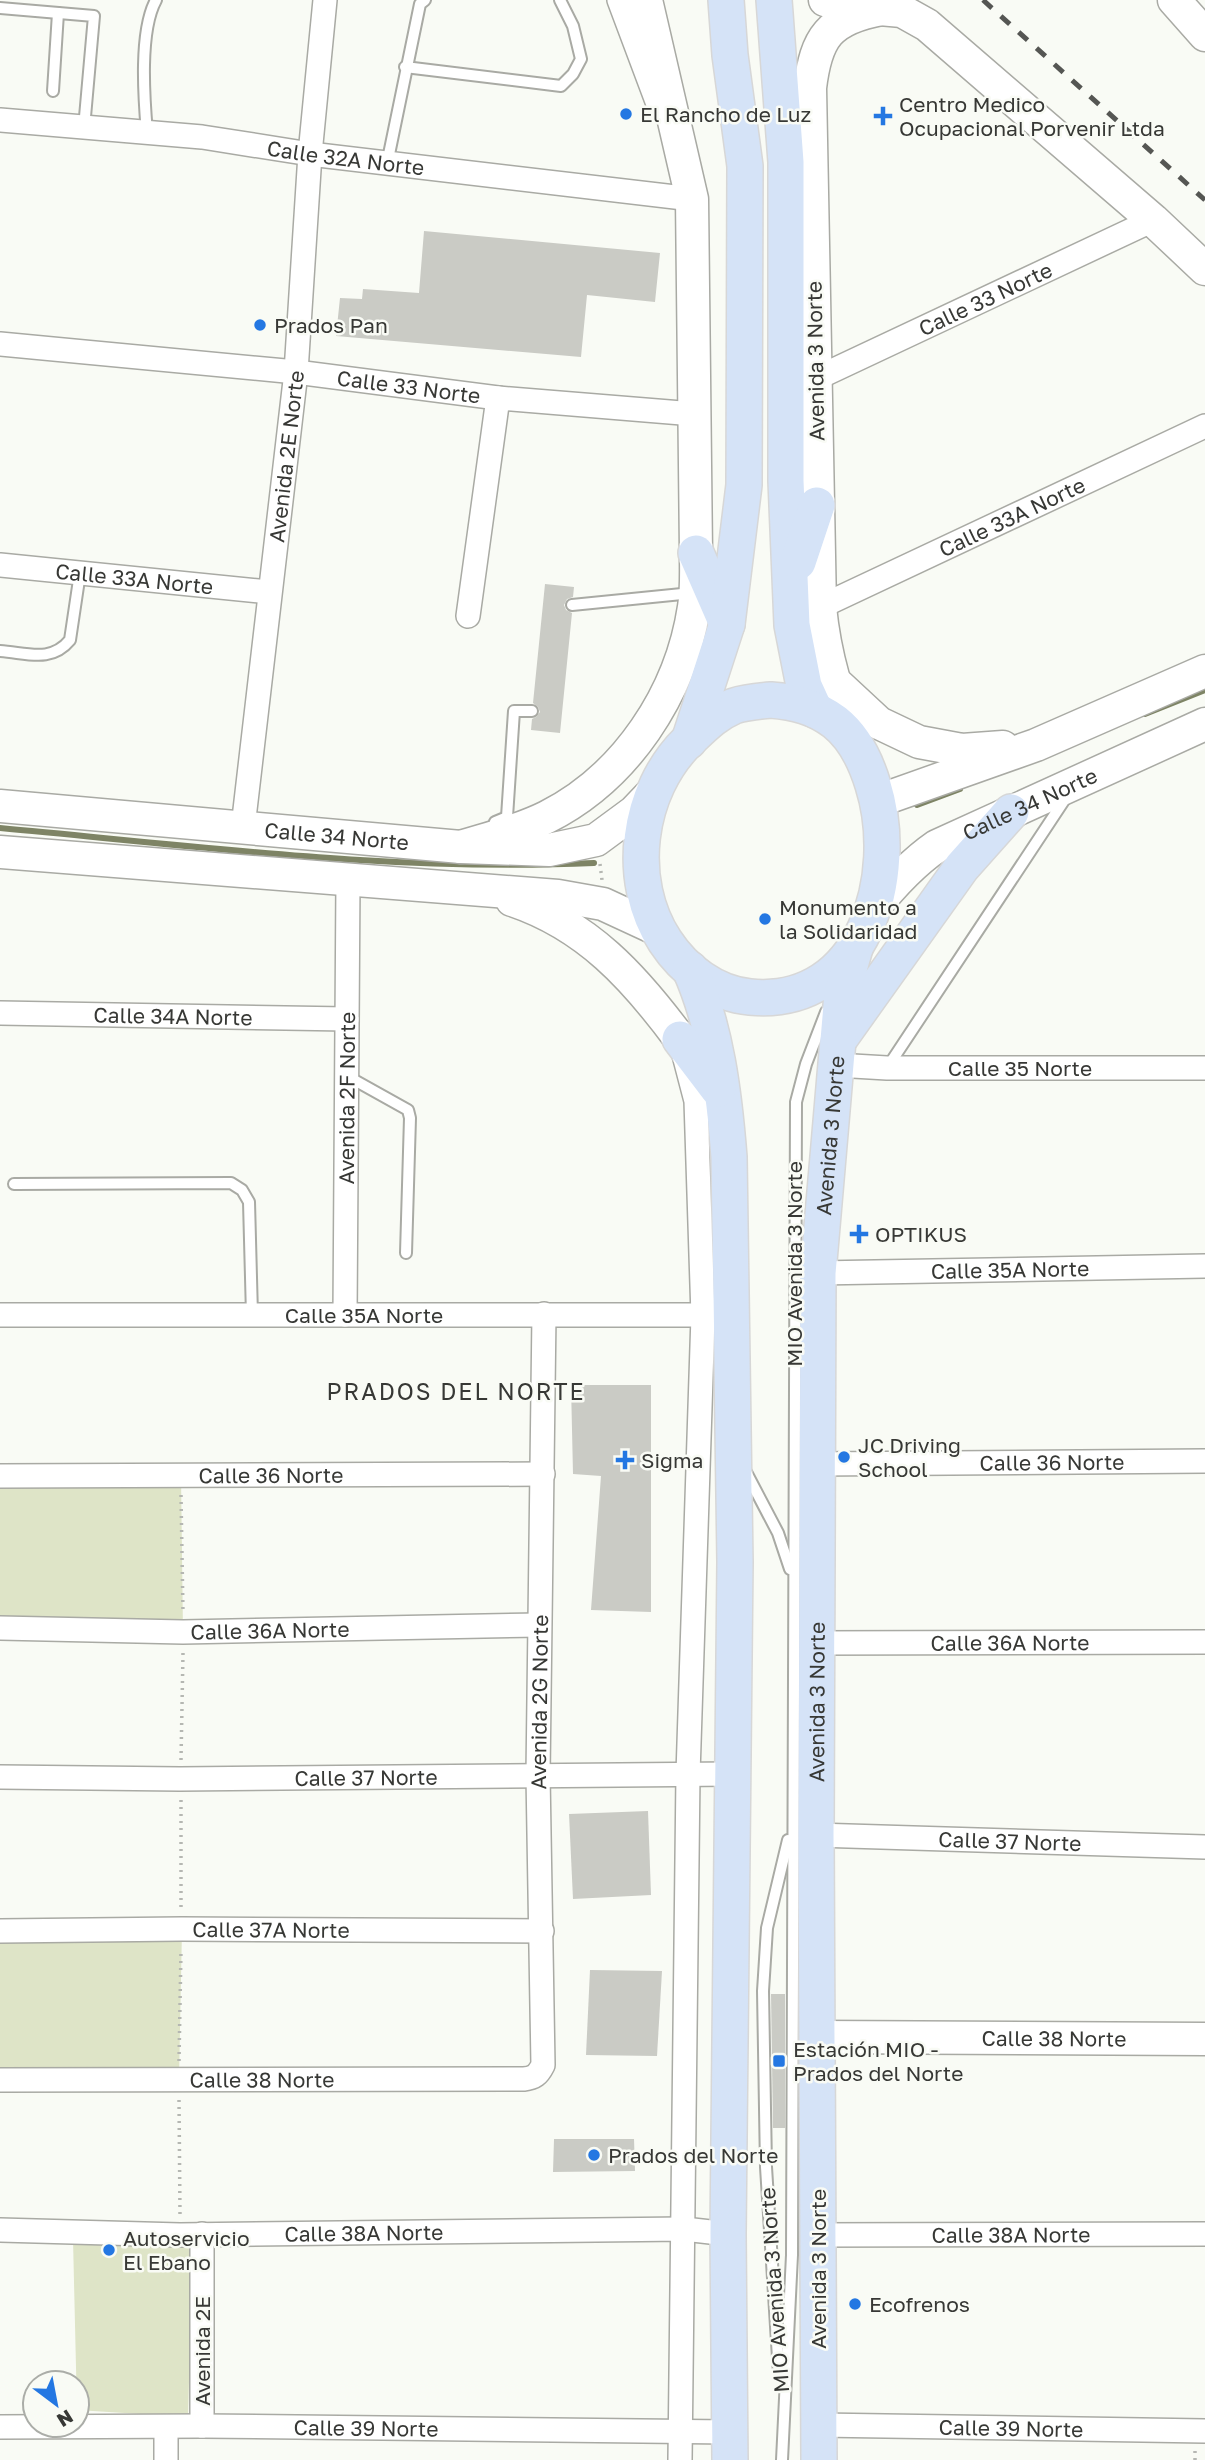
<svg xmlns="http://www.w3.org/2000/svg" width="1205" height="2460" font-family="'Golos Text',sans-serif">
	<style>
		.green { fill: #dee4c7 }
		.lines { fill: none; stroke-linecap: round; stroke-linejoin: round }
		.stream { stroke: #7e8465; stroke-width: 6 }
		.building { fill: #cacbc5 }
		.lane-casing { stroke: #a9aaa4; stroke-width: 14 }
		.street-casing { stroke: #a9aaa4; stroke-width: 26 }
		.secondary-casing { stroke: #a9aaa4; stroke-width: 35 }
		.primary-casing { stroke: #d7d7d7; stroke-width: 38 }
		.path { stroke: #b5b7b2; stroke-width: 3.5; stroke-dasharray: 2 5; stroke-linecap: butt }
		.lane { stroke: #fff; stroke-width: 10 }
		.street { stroke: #fff; stroke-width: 23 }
		.secondary { stroke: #fff; stroke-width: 32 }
		.primary { stroke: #d5e3f7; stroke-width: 35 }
		.rail { stroke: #555653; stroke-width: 5; stroke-dasharray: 12 12; stroke-linecap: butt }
		.poi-dot { fill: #2477e2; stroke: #f9fbf5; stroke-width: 2.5 }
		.labels { text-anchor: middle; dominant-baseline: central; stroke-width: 5; stroke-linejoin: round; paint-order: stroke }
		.poi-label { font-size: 21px; fill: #373835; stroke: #f9fbf5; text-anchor: start }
		.street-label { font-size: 21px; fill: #373835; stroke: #f9fbf5 }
		.neighbourhood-label { font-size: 23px; letter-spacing: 2px; fill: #373835; stroke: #f9fbf5 }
	</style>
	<rect width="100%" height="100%" fill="#f9fbf5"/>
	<!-- green -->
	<g class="green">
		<polygon points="181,1475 183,1632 0,1628 0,1476"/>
		<polygon points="182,1929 179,2079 0,2080 0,1931"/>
		<polygon points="73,2239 193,2240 188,2417 77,2410"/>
	</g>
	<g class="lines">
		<!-- stream -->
		<g class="stream">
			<polyline points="1145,714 1205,690"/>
			<polyline points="917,805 960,789"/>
			<path d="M0 828C197 846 396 872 594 863"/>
		</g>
	</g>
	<!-- building -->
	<g class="building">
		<polygon points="424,231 660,253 655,302 587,295 581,357 336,336 340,298 362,299 363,289 419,293"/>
		<polygon points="545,584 574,587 573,597 567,599 564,605 566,610 572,613 560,733 531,730 532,719 536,717 540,712 538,707 533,703"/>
		<polygon points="571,1385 651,1385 651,1612 591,1610 601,1476 573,1474"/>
		<polygon points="648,1811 651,1895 573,1899 569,1814"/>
		<polygon points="590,1970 662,1971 657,2056 586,2055"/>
		<polygon points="771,1994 785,1994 785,2128 773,2128"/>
		<polygon points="554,2139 634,2139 635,2171 553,2172"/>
	</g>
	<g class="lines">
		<!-- lane casing -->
		<g class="lane-casing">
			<g id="lane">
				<polyline points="0,8 94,16 84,128"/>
				<polyline points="405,67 561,86 573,74 581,59 573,26 560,0"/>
				<polyline points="53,91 58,13"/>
				<path d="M147 133C144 98 139 31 156 0"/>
				<polyline points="387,164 420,4 425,0"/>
				<polyline points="572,605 692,593"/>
				<path d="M0 651C28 653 51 663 70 640L80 573"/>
				<polyline points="495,822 507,817 514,711 532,711"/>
				<polyline points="887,1068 1067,796"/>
				<polyline points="347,1076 408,1110 410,1118 406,1253"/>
				<polyline points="14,1184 231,1183 242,1190 249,1202 252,1315"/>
				<polyline points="746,1472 778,1533 790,1569"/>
				<polyline points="779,2374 766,2167 763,1991 767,1928 788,1840"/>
				<polyline points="782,2460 792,2255 796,1102 806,1064 826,1012"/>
			</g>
		</g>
		<!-- street casing -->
		<g class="street-casing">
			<g id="street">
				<polyline points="619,0 658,104"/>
				<path id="s1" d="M0 120 202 137 310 154 692 199 688 186"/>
				<path id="s2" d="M0 344 296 372 498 398 694 414"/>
				<path id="s3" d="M817 378 1153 220"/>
				<path id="s4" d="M0 565 269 592"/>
				<path id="s5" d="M820 607 1205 426"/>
				<polyline points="468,616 498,398"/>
				<path id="s6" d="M243 827 296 372 310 154 325 0"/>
				<path id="s7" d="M0 1013 347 1019"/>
				<path id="s8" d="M836 1065 887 1068H1205"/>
				<path id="s9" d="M818 1273 1205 1266"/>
				<path id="s10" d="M0 1315H718"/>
				<path id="s11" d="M345 1315 348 880"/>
				<path id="s12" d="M816 1464 1205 1461"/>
				<path id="s13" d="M0 1476 543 1474"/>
				<path id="s14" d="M0 1628 183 1632 539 1625"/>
				<path id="s15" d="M816 1643 1205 1642"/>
				<path id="s16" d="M0 1777 180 1779 732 1774"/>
				<path id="s17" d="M816 1835 1205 1847"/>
				<path id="s18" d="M0 1931 182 1929 542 1931"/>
				<path id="s19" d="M0 2080 524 2079C534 2078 538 2075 543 2065L538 1775 544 1314"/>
				<path id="s20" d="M0 2230 180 2235 684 2229 728 2234"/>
				<polyline points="202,2234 202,2426"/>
				<path id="s21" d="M817 2235 1205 2234"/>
				<path id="s22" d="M819 2425 1205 2431"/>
				<path id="s23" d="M0 2427 202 2426 730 2432"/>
				<polyline points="166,2427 166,2460"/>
				<polyline points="680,2460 688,1774 703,1316 696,1101 684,1055"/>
			</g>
		</g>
		<!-- secondary casing -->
		<g class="secondary-casing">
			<g id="secondary">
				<polyline points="825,0 846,6 902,11 927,25 1153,220 1205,269"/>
				<polyline points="1174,0 1205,35"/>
				<polyline points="837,684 879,723 919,742 962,750 1003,747"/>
				<path d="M856 745C838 696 825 659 820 607L810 88C816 37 829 19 881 9"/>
				<polyline points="878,801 1036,745 1205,671"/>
				<path id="s24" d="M0 806 461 847 549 850 596 840 634 812 654 791"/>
				<path d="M461 847C490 838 519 831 547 817 626 777 681 694 694 607 697 589 696 571 696 553L692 199 646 0"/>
				<polyline points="0,852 558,896 603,904 657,929"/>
				<path d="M512 900C587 925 634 977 680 1039"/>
				<path id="s25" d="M873 909C892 885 911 864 937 846L1205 724"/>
				<path id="s26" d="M818 2037 1205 2039"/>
			</g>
		</g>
		<!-- primary casing -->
		<g class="primary-casing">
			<g id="primary">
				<polyline points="774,0 786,162 786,481 792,625 804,686 815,710"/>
				<polyline points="696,553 727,624"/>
				<polyline points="798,562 817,505"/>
				<path d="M771 700C795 702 815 707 835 722 854 737 866 762 873 785 901 874 865 1008 750 997 715 994 684 970 665 941 625 880 637 791 688 741 703 727 715 714 734 706 746 702 758 701 771 700Z"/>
				<polyline points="689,741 727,624 744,485 745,166 730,55 726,0"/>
				<path d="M690 969C716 1028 724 1093 729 1157L735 1562 728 2234 730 2460"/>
				<polyline points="680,1039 718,1089"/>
				<polyline points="838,1041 962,867 1011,812"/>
				<path id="s27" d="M819 2460 816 1835 818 1273 842 994 855 948"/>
			</g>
		</g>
		<!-- path -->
		<g class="path">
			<polyline points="600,864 602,880"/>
			<polyline points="181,1495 183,1613"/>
			<polyline points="181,1760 183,1653"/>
			<polyline points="181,1800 181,1907"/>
			<polyline points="179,2061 181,1950"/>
			<polyline points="179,2100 180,2215"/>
			<polyline points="1195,2460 1195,2451"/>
		</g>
		<!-- lane -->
		<use href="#lane" class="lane"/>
		<!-- street -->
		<use href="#street" class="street"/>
		<!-- secondary -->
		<use href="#secondary" class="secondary"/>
		<!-- primary -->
		<use href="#primary" class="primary"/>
		<!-- rail -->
		<polyline class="rail" points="983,0 1205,200"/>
	</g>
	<!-- markers -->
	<g class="poi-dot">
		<circle cx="626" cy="114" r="7"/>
		<path d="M879.5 105.5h7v7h7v7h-7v7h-7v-7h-7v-7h7z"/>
		<circle cx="260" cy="325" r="7"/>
		<circle cx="765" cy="919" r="7"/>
		<path d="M855.5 1223.5h7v7h7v7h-7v7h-7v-7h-7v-7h7z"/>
		<circle cx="844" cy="1457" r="7"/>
		<path d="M621.5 1449.5h7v7h7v7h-7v7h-7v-7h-7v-7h7z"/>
		<rect x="772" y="2054" width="14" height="14" rx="3.5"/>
		<circle cx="594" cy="2155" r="7"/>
		<circle cx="109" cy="2250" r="7"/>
		<circle cx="855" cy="2304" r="7"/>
	</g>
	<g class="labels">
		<!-- poi labels -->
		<g class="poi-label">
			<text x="899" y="104">Centro Medico<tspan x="899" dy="24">Ocupacional Porvenir Ltda</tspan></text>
			<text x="640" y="114">El Rancho de Luz</text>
			<text x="274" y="325">Prados Pan</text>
			<text x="779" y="907">Monumento a<tspan x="779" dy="24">la Solidaridad</tspan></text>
			<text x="875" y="1234">OPTIKUS</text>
			<text x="858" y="1445">JC Driving<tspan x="858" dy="24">School</tspan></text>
			<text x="641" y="1460">Sigma</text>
			<text x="793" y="2049">Estación MIO -<tspan x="793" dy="24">Prados del Norte</tspan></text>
			<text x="608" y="2155">Prados del Norte</text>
			<text x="123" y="2238">Autoservicio<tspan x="123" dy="24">El Ebano</tspan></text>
			<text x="869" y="2304">Ecofrenos</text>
		</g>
		<!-- street labels -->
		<g class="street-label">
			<text stroke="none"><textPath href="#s1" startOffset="348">Calle 32A Norte</textPath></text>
			<text stroke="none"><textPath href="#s3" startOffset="186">Calle 33 Norte</textPath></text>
			<text transform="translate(815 361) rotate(-91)">Avenida 3 Norte</text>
			<text stroke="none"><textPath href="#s2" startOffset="411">Calle 33 Norte</textPath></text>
			<text stroke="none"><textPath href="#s6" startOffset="373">Avenida 2E Norte</textPath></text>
			<text stroke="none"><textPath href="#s5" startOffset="212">Calle 33A Norte</textPath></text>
			<text stroke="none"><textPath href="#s4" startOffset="135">Calle 33A Norte</textPath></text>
			<text stroke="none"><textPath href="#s25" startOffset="192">Calle 34 Norte</textPath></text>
			<text stroke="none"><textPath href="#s24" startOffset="338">Calle 34 Norte</textPath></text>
			<text stroke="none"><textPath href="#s7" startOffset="173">Calle 34A Norte</textPath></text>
			<text stroke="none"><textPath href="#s8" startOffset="184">Calle 35 Norte</textPath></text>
			<text stroke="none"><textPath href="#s11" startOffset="217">Avenida 2F Norte</textPath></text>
			<text stroke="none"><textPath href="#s27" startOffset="1325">Avenida 3 Norte</textPath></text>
			<text transform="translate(794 1264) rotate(-90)">MIO Avenida 3 Norte</text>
			<text stroke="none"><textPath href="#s9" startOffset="192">Calle 35A Norte</textPath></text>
			<text stroke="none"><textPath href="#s10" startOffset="364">Calle 35A Norte</textPath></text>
			<text stroke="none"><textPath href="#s12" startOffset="236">Calle 36 Norte</textPath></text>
			<text stroke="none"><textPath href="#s13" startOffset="271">Calle 36 Norte</textPath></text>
			<text stroke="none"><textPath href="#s14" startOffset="270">Calle 36A Norte</textPath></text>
			<text stroke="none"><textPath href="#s15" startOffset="194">Calle 36A Norte</textPath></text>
			<text stroke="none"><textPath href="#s19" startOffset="912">Avenida 2G Norte</textPath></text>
			<text stroke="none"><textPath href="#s27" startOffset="758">Avenida 3 Norte</textPath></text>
			<text stroke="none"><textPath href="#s16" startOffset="366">Calle 37 Norte</textPath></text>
			<text stroke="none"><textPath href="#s17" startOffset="194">Calle 37 Norte</textPath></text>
			<text stroke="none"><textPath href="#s18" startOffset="271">Calle 37A Norte</textPath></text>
			<text stroke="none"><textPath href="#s26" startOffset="236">Calle 38 Norte</textPath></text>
			<text stroke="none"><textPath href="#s19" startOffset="262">Calle 38 Norte</textPath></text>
			<text stroke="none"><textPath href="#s20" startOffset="364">Calle 38A Norte</textPath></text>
			<text stroke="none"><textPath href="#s21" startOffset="194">Calle 38A Norte</textPath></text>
			<text transform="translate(818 2269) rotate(-90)">Avenida 3 Norte</text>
			<text transform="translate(774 2290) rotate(-94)">MIO Avenida 3 Norte</text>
			<text transform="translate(202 2351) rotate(-90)">Avenida 2E</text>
			<text stroke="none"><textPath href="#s23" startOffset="366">Calle 39 Norte</textPath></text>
			<text stroke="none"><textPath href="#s22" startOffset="192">Calle 39 Norte</textPath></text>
		</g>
		<!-- neighbourhood labels -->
		<g class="neighbourhood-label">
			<text x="456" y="1391">PRADOS DEL NORTE</text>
		</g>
	</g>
	<!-- north arrow -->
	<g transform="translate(56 2404) rotate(148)"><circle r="33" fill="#f9fbf5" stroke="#abada8" stroke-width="2"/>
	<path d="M0-5L12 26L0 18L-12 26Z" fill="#2477e2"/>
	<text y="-10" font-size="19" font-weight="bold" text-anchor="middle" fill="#373835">N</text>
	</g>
</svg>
